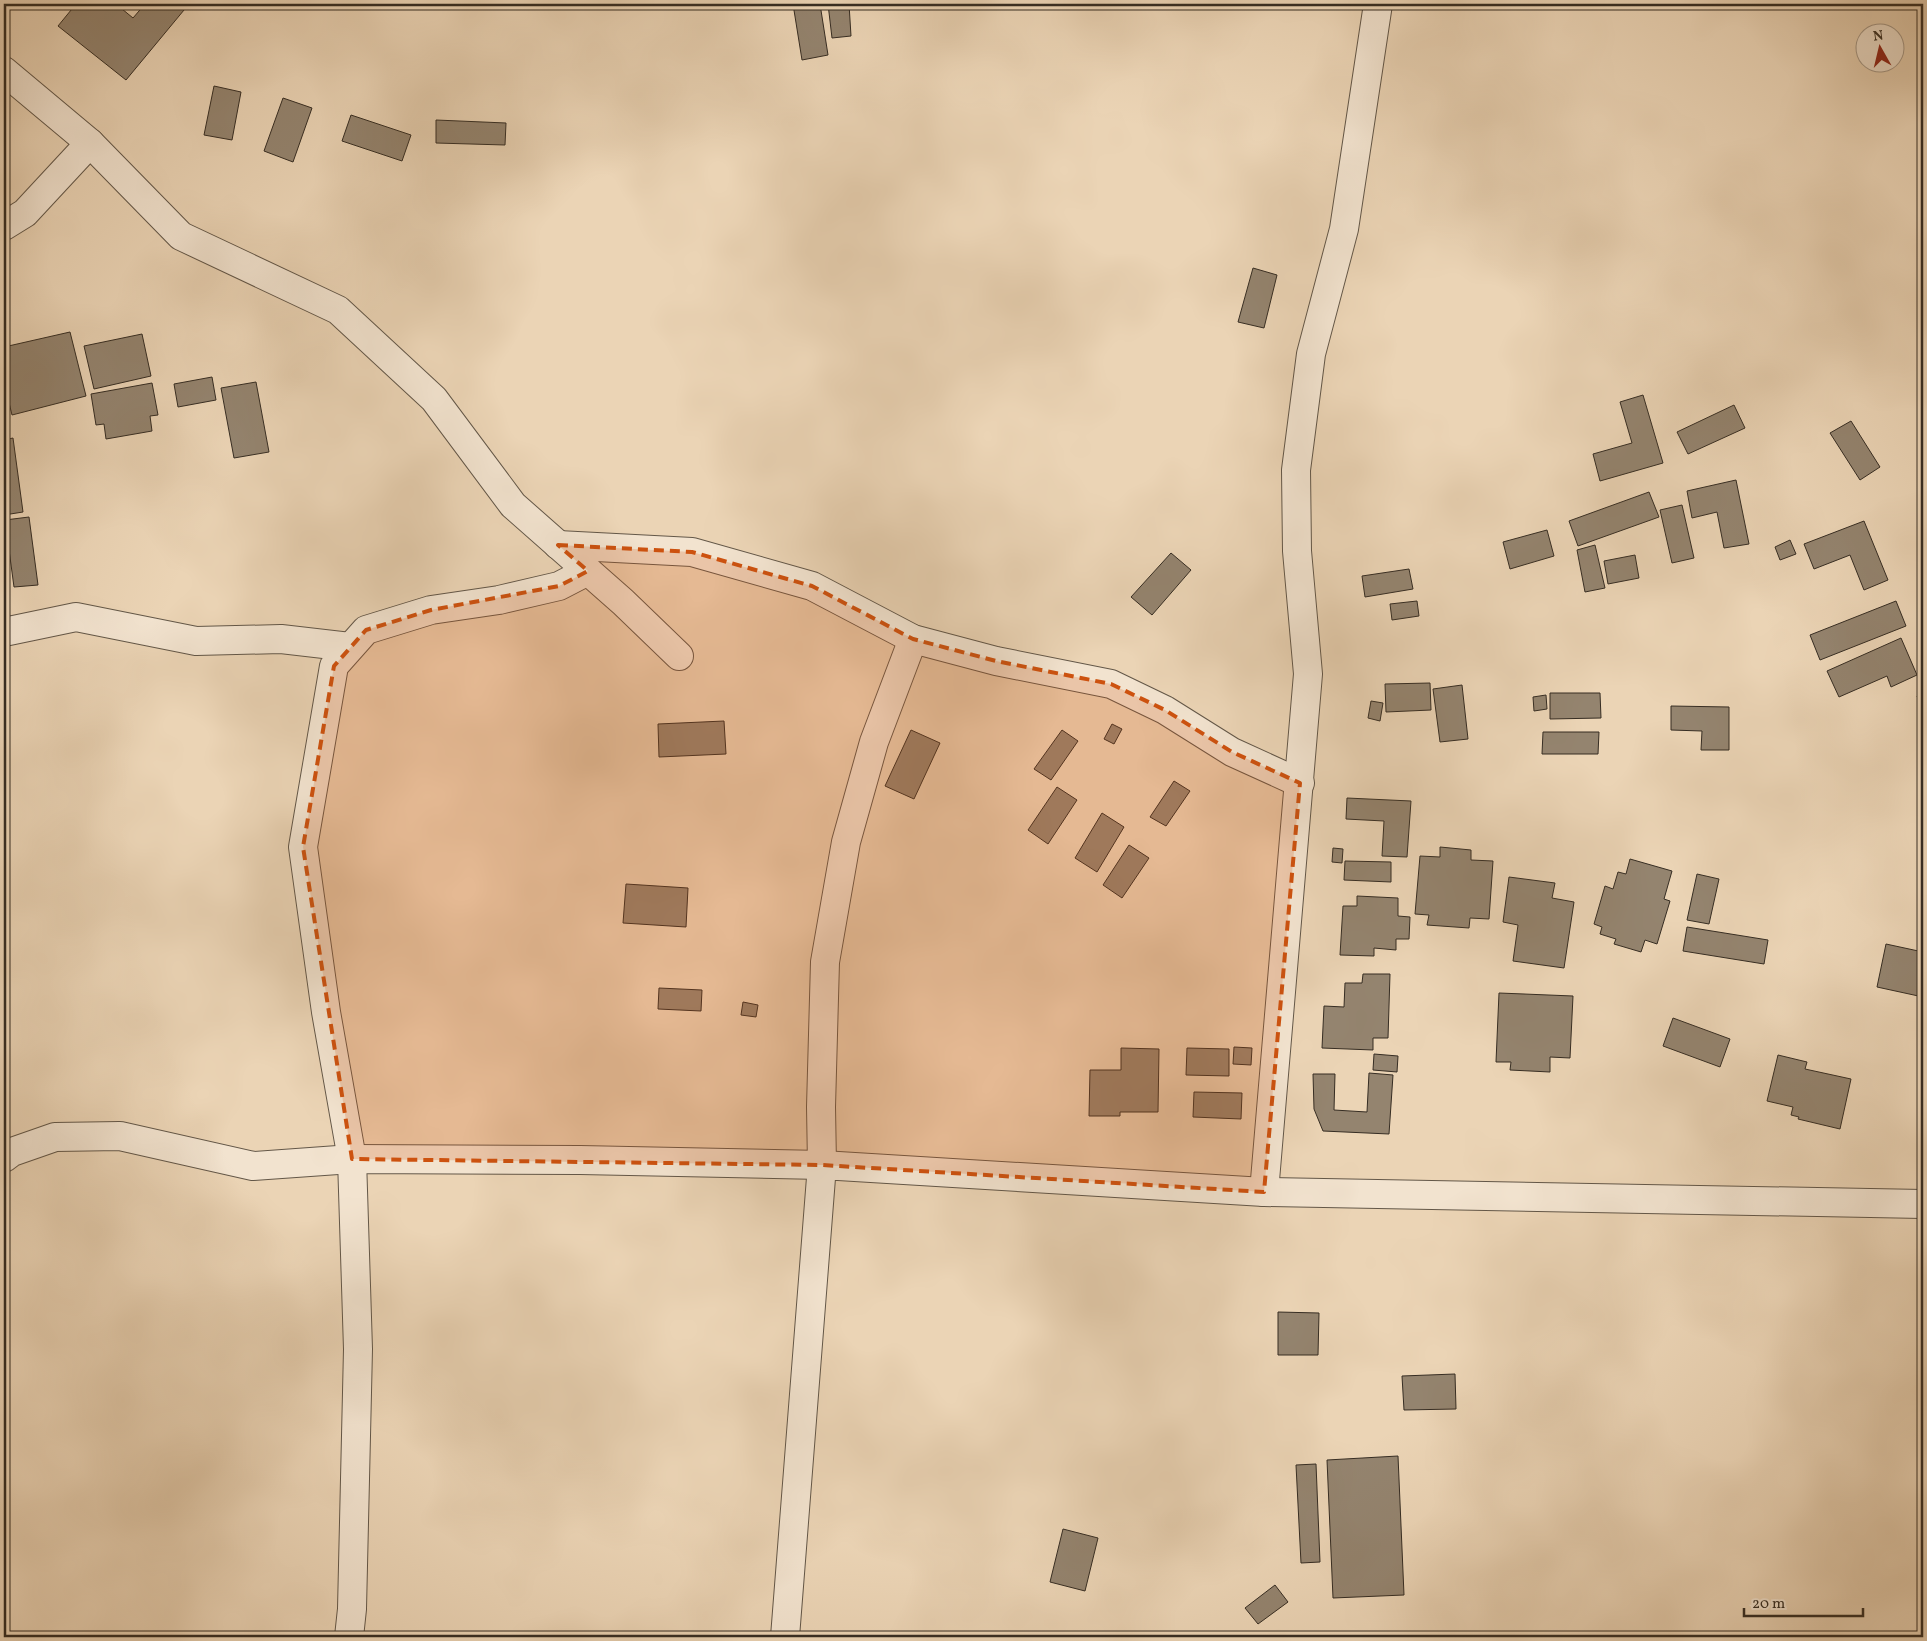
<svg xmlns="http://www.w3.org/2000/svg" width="1927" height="1641" font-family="Vollkorn,serif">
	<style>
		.building { fill: #94846f; stroke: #362d23 }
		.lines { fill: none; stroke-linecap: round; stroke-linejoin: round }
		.minor-casing { stroke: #635748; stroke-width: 30 }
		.minor { stroke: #f2e3cf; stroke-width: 28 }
		.marked { fill: #cd520f; fill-opacity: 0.2; stroke: #cd520f; stroke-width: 4; stroke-dasharray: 10 6; stroke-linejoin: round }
	</style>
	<rect width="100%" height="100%" fill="#ebd4b5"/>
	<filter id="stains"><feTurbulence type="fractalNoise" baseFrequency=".004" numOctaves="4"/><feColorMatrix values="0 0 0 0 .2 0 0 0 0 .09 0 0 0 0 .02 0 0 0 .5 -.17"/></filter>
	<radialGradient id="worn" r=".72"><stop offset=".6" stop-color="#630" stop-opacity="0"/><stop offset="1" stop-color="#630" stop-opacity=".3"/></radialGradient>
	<!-- building -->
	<g class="building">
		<polygon points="76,4 116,4 133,18 145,4 189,4 126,80 58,26"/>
		<polygon points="793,4 820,4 828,55 802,60"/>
		<polygon points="828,4 849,4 851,36 832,38"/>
		<polygon points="214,86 241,92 232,140 204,135"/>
		<polygon points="283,98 312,108 293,162 264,151"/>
		<polygon points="351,115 411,135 402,161 342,141"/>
		<polygon points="436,120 506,123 505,145 436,143"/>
		<polygon points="1253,268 1277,275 1264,328 1238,322"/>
		<polygon points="70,332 86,396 12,415 4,382 4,347"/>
		<polygon points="142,334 151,376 94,389 84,346"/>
		<polygon points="212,377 216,400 178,407 174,384"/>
		<polygon points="256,382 269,452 234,458 221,388"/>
		<polygon points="152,383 158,415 150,416 152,431 106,439 104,424 96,425 91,394"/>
		<polygon points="1643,395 1663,463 1600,481 1593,454 1632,443 1620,402"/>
		<polygon points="1734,405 1745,428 1688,454 1677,432"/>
		<polygon points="1851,421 1880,467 1860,480 1830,433"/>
		<polygon points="13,438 23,512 4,515 4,440"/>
		<polygon points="1736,480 1749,544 1724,548 1717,512 1692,518 1687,491"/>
		<polygon points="1649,492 1659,517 1578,546 1569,521"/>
		<polygon points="1682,505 1694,558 1672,563 1660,510"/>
		<polygon points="29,517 38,585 14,587 5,520"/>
		<polygon points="1864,521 1888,580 1864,590 1850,555 1814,569 1804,544"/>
		<polygon points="1547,530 1554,556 1510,569 1503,542"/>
		<polygon points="1790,540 1796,554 1780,560 1775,547"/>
		<polygon points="1595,545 1605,588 1585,592 1577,550"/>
		<polygon points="1171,553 1191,570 1152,615 1131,597"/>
		<polygon points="1635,555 1639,578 1608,584 1604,561"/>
		<polygon points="1409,569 1413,589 1365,597 1362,576"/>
		<polygon points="1417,601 1419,616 1392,620 1390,604"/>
		<polygon points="1896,601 1906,626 1820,660 1810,635"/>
		<polygon points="1901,638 1917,675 1891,687 1887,676 1839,697 1827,671"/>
		<polygon points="1430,683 1431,710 1386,712 1385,684"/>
		<polygon points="1462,685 1468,739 1440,742 1433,689"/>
		<polygon points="1921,688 1923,689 1923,700 1917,697"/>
		<polygon points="1550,693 1600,693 1601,718 1550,719"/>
		<polygon points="1546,695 1547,709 1534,711 1533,697"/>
		<polygon points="1371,701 1383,703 1380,721 1368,718"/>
		<polygon points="1671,706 1729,707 1729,750 1701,750 1702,731 1671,730"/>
		<polygon points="724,721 726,754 659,757 658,724"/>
		<polygon points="1112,724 1122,729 1114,744 1104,739"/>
		<polygon points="911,730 940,743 914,799 885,786"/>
		<polygon points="1062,730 1078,741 1051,780 1034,769"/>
		<polygon points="1543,732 1599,732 1598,754 1542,754"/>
		<polygon points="1174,781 1190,791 1166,826 1150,817"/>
		<polygon points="1057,787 1077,800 1048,844 1028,830"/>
		<polygon points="1347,798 1411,801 1407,857 1382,856 1384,821 1346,819"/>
		<polygon points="1102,813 1124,827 1097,872 1075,858"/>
		<polygon points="1129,845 1149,858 1122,898 1103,885"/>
		<polygon points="1440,847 1471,850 1471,860 1493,861 1489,919 1470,918 1469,928 1427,925 1429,915 1415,914 1420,856 1440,857"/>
		<polygon points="1333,848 1343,849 1342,863 1332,862"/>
		<polygon points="1630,859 1672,871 1664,899 1670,901 1657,944 1645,940 1641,952 1614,944 1616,939 1600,934 1602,927 1594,924 1605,886 1613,889 1618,872 1626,874"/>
		<polygon points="1345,861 1391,862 1391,882 1344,880"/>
		<polygon points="1697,874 1719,879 1709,924 1687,920"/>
		<polygon points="1509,877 1555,883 1552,898 1574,902 1564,968 1513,961 1518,925 1503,922"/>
		<polygon points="626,884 688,888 686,927 623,923"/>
		<polygon points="1357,896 1398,898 1398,916 1410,917 1409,939 1396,939 1396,950 1374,948 1374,956 1340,955 1343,906 1357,906"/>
		<polygon points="1687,927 1768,940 1764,964 1683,951"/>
		<polygon points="1886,944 1923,952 1923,997 1877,987"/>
		<polygon points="1363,974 1390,974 1388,1038 1373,1038 1373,1050 1322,1048 1324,1006 1344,1007 1345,983 1362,983"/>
		<polygon points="659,988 702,990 701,1011 658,1009"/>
		<polygon points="1499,993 1573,996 1570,1058 1550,1057 1550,1072 1510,1070 1511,1062 1496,1062"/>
		<polygon points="743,1002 758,1005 756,1017 741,1015"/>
		<polygon points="1673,1018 1730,1039 1720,1067 1663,1046"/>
		<polygon points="1234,1047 1252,1048 1251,1065 1233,1064"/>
		<polygon points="1121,1048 1159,1049 1158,1112 1120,1112 1120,1116 1089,1116 1090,1070 1121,1070"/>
		<polygon points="1187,1048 1229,1049 1229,1076 1186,1075"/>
		<polygon points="1374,1054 1398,1056 1397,1072 1373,1070"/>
		<polygon points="1778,1055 1807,1062 1805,1069 1851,1079 1840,1129 1798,1119 1799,1117 1791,1115 1793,1107 1767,1101"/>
		<polygon points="1369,1073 1393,1075 1389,1134 1323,1131 1314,1109 1313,1074 1335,1074 1334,1110 1367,1112"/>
		<polygon points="1194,1092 1242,1093 1241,1119 1193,1117"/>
		<polygon points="1278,1312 1319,1313 1318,1355 1278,1355"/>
		<polygon points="1455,1374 1456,1409 1404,1410 1402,1376"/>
		<polygon points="1398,1456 1404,1595 1333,1598 1327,1460"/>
		<polygon points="1316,1464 1320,1562 1301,1563 1296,1465"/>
		<polygon points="1063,1529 1098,1538 1085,1591 1050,1582"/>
		<polygon points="1275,1585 1288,1602 1258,1624 1245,1608"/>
	</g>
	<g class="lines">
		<!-- minor casing -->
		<g class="minor-casing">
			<g id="minor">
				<polyline points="4,71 90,143 181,236 338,310 434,399 513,505 623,602 679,656"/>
				<polyline points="4,226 25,213 90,143"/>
				<polyline points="558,545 692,552 812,586 913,639 996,661 1111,684 1165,710 1232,752 1300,783"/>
				<polyline points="4,632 76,617 196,641 281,639 350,647"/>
				<polyline points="4,1158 12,1152 55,1137 120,1136 253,1166 352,1159 580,1160 822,1165 821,1107 825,962 846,842 874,742 913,639"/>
				<polyline points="1264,1192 1308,674 1297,551 1296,470 1311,354 1344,229 1378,4"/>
				<polyline points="349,1637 352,1609 358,1349 352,1159 326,1012 303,847 334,666 366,630 431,610 499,600 559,586 588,571"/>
				<polyline points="785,1637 822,1165 1264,1192 1923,1204"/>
			</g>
		</g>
		<!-- minor -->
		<use href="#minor" class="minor"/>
	</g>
	<!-- marked area -->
	<path class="marked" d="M558 545 692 552 812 586 913 639 996 661 1111 684 1165 710 1232 752 1300 783 1264 1192 822 1165 352 1159 303 847 334 666 366 630 431 610 559 586 588 571Z"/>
	<!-- margin -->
	<rect width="1927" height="1641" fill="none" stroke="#ebd4b5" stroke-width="20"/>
	<rect x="5" y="5" width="1917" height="1631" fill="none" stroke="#362d23" stroke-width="2.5"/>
	<rect x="10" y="10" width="1907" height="1621" fill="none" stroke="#362d23"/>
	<!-- north arrow -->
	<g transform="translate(1880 48) rotate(352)"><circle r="24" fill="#f2e3cf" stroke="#a79a8a"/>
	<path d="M0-4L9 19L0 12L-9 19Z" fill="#8f2418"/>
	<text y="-8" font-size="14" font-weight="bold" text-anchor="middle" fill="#362d23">N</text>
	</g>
	<!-- scale -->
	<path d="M1744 1608v8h119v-8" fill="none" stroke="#362d23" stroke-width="2.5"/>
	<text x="1752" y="1608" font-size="15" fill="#362d23" stroke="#f2e3cf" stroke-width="4" paint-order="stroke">20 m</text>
	<rect width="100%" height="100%" filter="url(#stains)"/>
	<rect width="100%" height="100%" fill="url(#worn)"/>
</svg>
